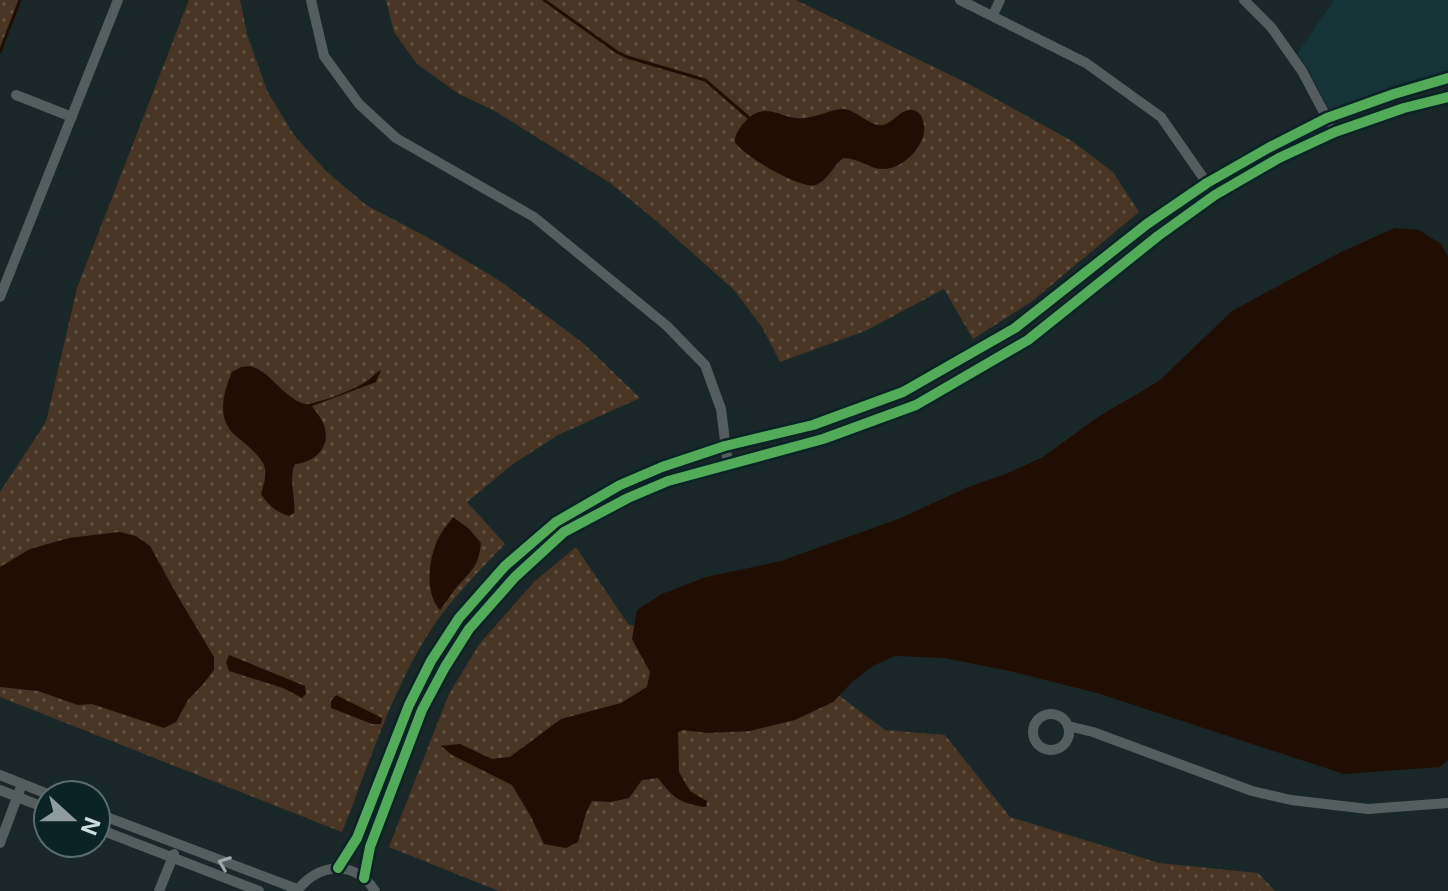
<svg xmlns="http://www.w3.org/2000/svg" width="1448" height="891" font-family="Inter,sans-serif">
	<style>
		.built { fill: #143437 }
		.grass { fill: url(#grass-dots) }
		.water { fill: #200e04 }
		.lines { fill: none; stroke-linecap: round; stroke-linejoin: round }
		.stream { stroke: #200e04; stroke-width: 3 }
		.minor { stroke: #555e5f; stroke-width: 10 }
		.cycleway-casing { stroke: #0a2325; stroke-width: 15 }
		.cycleway { stroke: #51ab58; stroke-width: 10 }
		.oneway { stroke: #9ca9aa }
	</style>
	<defs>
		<pattern id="grass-dots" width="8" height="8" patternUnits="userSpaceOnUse" patternTransform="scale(2)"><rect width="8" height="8" fill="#493524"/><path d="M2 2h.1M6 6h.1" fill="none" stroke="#625243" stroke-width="1.8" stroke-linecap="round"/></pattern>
	</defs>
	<rect width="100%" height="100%" fill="#1a2728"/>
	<!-- built -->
	<polygon class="built" points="1334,0 1448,0 1448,72 1442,75 1392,89 1330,111 1308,69 1297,54"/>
	<!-- grass -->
	<g class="grass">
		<polygon points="0,0 19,0 0,48"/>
		<path d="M189 0H240L247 34 267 91 294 135 326 171 366 205 427 237 500 281 583 343 640 398 558 435 513 464 467 502 505 544C479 571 453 597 432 628 392 688 369 765 342 832L0 697V492L46 422 77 288Z"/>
		<polygon points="386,0 796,0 967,83 1072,141 1113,172 1139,212 1031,302 973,339 944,289 865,331 780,362 762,327 734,290 660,224 610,183 493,110 459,94 417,64 394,32"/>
		<polygon points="576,547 628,624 837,694 885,730 945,735 1010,817 1159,863 1258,873 1275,891 499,891 389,847 449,694 480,643 535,581"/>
	</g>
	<!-- water -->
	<g class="water">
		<path d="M843 109C858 110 869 127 883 125 894 123 903 105 916 111 920 113 922 117 923 121 930 142 905 168 885 169 870 170 858 157 843 158 834 165 828 180 816 185 802 190 742 155 735 142 735 134 738 131 742 125 765 96 781 122 806 118 819 116 830 110 843 109Z"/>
		<path d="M1395 228 1419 230 1441 244 1448 257V760L1440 767 1344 774 1097 693 1014 672 945 658 895 656 873 666 852 682 833 702 795 720 750 731 707 733 683 730 678 732 679 772 690 791 707 801 706 807C681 804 673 798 658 778L642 780 629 798 611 802 592 801 586 813 578 842 566 848 544 844 530 815 512 785 452 755 441 746 460 744 492 759 510 757 561 719 621 703 647 687 650 672 632 639 637 610 662 594 706 577 781 561 901 518 968 487 1006 474 1043 457 1098 417 1159 381 1232 311 1341 252Z"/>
		<path d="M250 366C267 371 271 381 285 392 291 397 299 404 307 404 320 403 356 389 367 381 372 378 375 373 381 370L376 382 312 406C316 412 324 421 325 429 330 449 312 463 295 464 288 480 296 496 294 513L289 516C276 512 268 505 261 494 264 484 268 472 263 463 257 453 245 443 236 436 216 419 223 393 232 372L241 367Z"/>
		<path d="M453 517 468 528 481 543C478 569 471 570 456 588 450 595 446 603 440 610 423 592 429 551 442 532 445 527 450 522 453 517Z"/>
		<polygon points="119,532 136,536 150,546 177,595 214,657 214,670 204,683 188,700 176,722 164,728 92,704 78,705 38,691 0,687 0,567 30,549 69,538"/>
		<polygon points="229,655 305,686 306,694 302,698 283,688 229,671 226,662"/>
		<polygon points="336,695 382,718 381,724 372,724 331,708 331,701"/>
	</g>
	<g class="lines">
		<!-- stream -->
		<g class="stream">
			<polyline points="544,0 617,52 627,57 705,80 748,117"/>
			<polyline points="0,52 20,0"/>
		</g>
		<!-- minor -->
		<g class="minor">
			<polyline points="311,0 324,56 359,104 396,138 534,217 667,326 705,365 721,409 728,465"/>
			<polyline points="960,0 1086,63 1161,117 1209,186"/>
			<polyline points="1244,0 1271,27 1302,71 1329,122"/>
			<polyline points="993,15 1000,0"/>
			<polyline points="16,95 72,117"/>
			<polyline points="0,297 118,0"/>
			<circle cx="1051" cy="732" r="18"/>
			<polyline points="1068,726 1093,732 1252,791 1291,800 1368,809 1448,803"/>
			<polyline points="0,775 50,795"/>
			<polyline points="0,790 48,809"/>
			<polyline points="96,813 297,889"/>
			<polyline points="96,828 259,891"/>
			<polyline points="0,843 22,784"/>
			<polyline points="338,868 357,838 409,705 431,661 459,618 505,566 556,522 620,485 662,467 725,446 813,425 903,392 1015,328 1147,224 1207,183 1270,147 1327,118 1394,94 1448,78"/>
			<polyline points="364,878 370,847 422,710 445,667 469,629 515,577 564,532 628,498 668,481 823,439 916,405 1028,340 1158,236 1215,195 1279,158 1335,132 1404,108 1448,97"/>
			<polyline points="159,891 174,854"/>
			<path d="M297 891C318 863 355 859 375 891"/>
		</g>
		<!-- cycleway casing -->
		<g class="cycleway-casing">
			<g id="cycleway">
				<polyline points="338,868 357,838 409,705 431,661 459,618 505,566 556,522 620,485 662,467 725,446 813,425 903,392 1015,328 1147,224 1207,183 1270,147 1327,118 1394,94 1448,78"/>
				<polyline points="364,878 370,847 422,710 445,667 469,629 515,577 564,532 628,498 668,481 823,439 916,405 1028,340 1158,236 1215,195 1279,158 1335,132 1404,108 1448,97"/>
			</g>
		</g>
		<!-- cycleway -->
		<use href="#cycleway" class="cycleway"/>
	</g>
	<!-- one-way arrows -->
	<defs><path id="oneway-chevron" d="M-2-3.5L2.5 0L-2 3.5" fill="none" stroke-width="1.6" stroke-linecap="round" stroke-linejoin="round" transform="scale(2)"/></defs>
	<use class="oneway" href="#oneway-chevron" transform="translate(224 863) rotate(-159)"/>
	<!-- north arrow -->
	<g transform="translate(72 819) rotate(111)"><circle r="38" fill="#0a2325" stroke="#586d6e" stroke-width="2"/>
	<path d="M0-6L14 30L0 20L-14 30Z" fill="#8e9c9d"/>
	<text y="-12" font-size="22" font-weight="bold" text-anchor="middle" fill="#ccdbdc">N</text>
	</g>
</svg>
